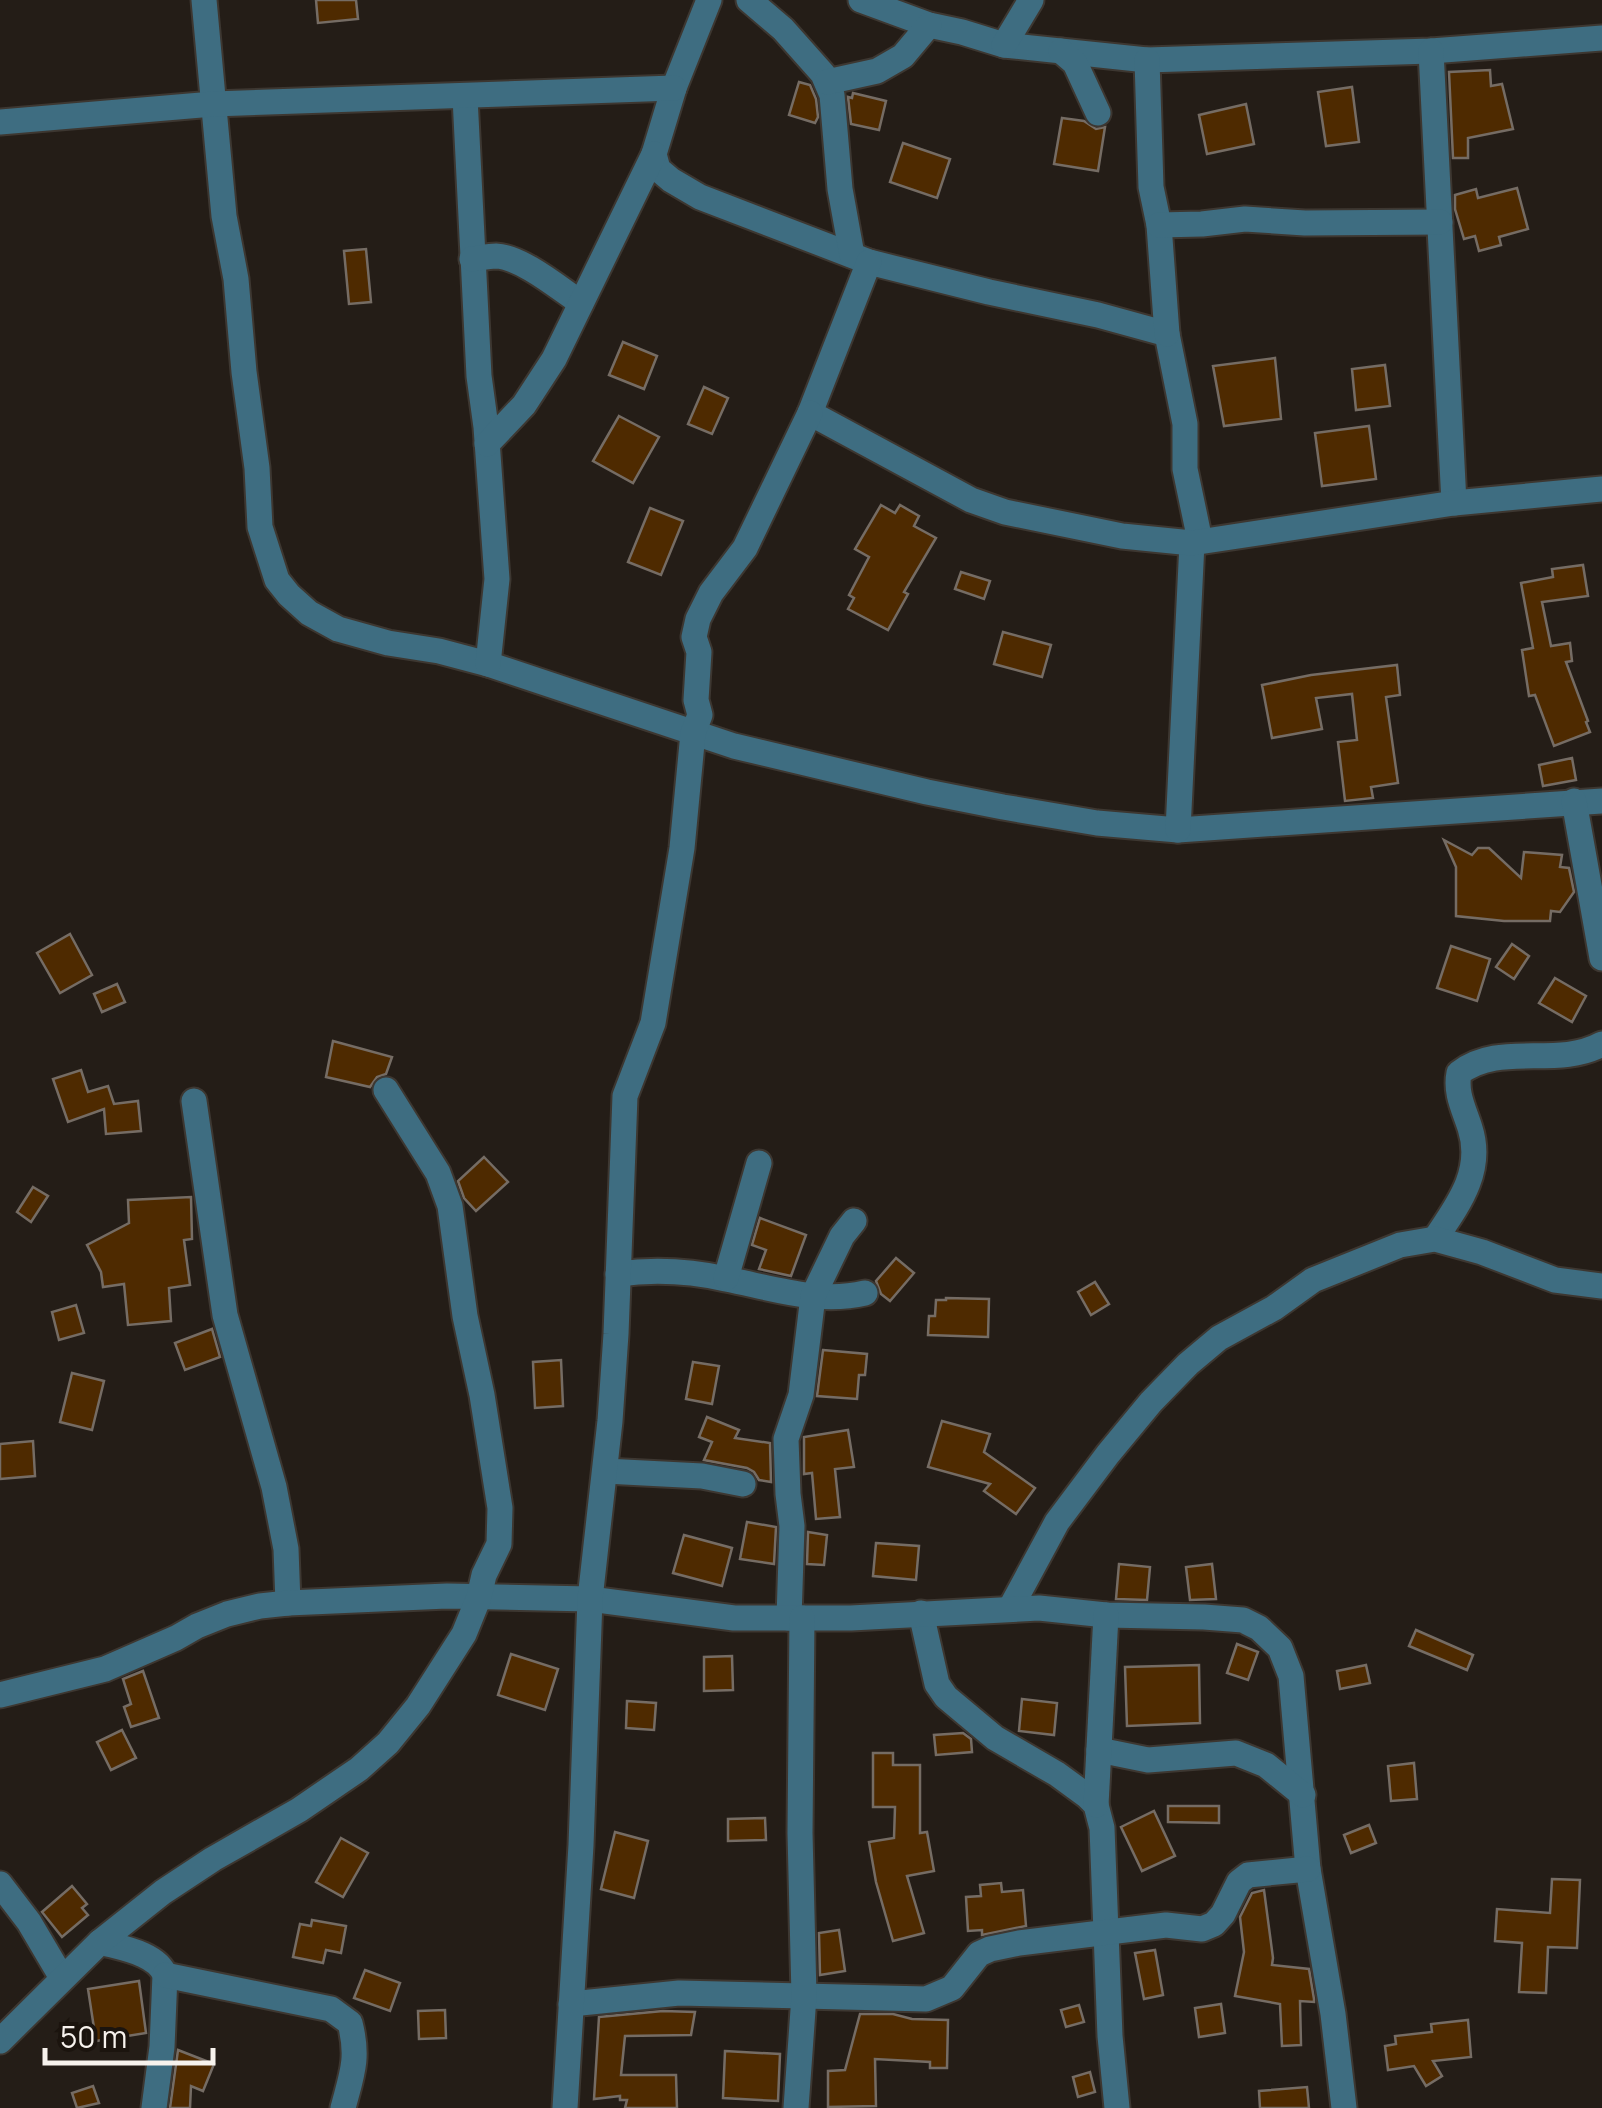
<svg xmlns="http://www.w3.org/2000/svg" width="1602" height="2108" font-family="Manrope,sans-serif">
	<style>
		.building { fill: #4e2a00; stroke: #756c64; stroke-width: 2.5 }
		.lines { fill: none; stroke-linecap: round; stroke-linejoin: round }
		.street-casing { stroke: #3d3731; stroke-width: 29 }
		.street { stroke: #3e6d81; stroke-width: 25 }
	</style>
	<rect width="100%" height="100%" fill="#241d17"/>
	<!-- building -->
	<g class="building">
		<polygon points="316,0 356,0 358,19 318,23"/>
		<polygon points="1490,70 1491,86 1502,84 1513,129 1468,138 1468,158 1453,158 1449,72"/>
		<polygon points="799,82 810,85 816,99 818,117 815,123 789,115"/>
		<polygon points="1352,87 1359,142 1326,146 1318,92"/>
		<polygon points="853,93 886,101 879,130 851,124 848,97 852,98"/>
		<polygon points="1246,104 1254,144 1207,154 1199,115"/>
		<polygon points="1062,118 1084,121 1096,129 1105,127 1098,171 1054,164"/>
		<polygon points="903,143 950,159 937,198 890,182"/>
		<polygon points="1517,188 1528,229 1499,237 1501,245 1479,251 1475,236 1464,239 1455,209 1455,195 1476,189 1478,198"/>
		<polygon points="366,249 371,302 349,304 344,251"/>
		<polygon points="623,342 657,356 644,389 609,375"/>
		<polygon points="1275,358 1281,419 1224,426 1213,366"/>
		<polygon points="1385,365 1390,406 1356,410 1352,369"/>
		<polygon points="704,387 728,398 712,434 688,424"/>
		<polygon points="619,416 659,437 633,483 593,461"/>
		<polygon points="1369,426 1376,479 1322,486 1315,433"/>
		<polygon points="881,505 895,513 900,505 919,516 914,526 936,538 904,592 908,594 888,630 848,609 854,598 849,595 869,557 855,549"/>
		<polygon points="650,508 683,521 661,575 628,562"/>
		<polygon points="1583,565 1588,596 1542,602 1551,646 1570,643 1572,661 1566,662 1588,721 1586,722 1590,732 1554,746 1535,695 1529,696 1522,650 1533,648 1521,583 1553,577 1552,569"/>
		<polygon points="961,572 990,581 984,599 955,589"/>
		<polygon points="1003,632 1051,645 1042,677 994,664"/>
		<polygon points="1397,665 1400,695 1386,697 1398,783 1371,787 1373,798 1345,801 1338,742 1357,740 1352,694 1316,698 1322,729 1272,738 1262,685 1311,675"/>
		<polygon points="1572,758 1576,780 1543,786 1539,765"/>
		<polygon points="1444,840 1472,855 1478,848 1489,848 1521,878 1524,852 1562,855 1560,867 1569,868 1574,892 1560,912 1551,911 1550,921 1504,921 1456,916 1456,867"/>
		<polygon points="70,934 92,975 60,993 37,953"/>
		<polygon points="1512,944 1529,956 1514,979 1496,967"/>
		<polygon points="1451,946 1490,959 1477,1001 1437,988"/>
		<polygon points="1555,978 1586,996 1572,1022 1539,1003"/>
		<polygon points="117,984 125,1002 102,1012 94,994"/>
		<polygon points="333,1041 392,1057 386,1074 377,1077 370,1087 326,1077"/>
		<polygon points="81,1070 88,1092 108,1086 114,1104 138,1101 141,1131 106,1134 104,1109 68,1122 53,1079"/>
		<polygon points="484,1157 508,1182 476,1211 464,1198 458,1181"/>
		<polygon points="33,1187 48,1196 31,1222 17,1212"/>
		<polygon points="191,1197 192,1239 184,1240 190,1285 169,1288 171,1321 128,1325 124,1284 103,1287 101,1272 87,1245 129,1223 128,1200"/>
		<polygon points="760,1218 806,1235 791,1276 759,1269 766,1250 752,1245"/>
		<polygon points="896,1258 914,1273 890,1301 881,1294 876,1281"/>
		<polygon points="1095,1282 1109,1304 1091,1315 1078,1292"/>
		<polygon points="946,1298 989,1299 988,1337 928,1335 929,1316 935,1316 936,1300 946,1300"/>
		<polygon points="76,1305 84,1333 59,1340 52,1312"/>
		<polygon points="212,1329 220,1357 185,1370 175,1343"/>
		<polygon points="823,1350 867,1354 865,1375 859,1375 857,1399 817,1396"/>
		<polygon points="561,1360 563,1406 535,1408 533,1362"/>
		<polygon points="693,1362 719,1366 712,1404 686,1399"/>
		<polygon points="72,1373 104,1381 92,1430 60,1422"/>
		<polygon points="707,1417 739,1430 735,1438 770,1443 771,1482 759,1480 754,1472 747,1468 704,1460 712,1442 699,1437"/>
		<polygon points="942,1421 990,1434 984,1452 1035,1488 1016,1514 984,1491 990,1484 928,1467"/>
		<polygon points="848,1430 854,1467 835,1469 840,1517 816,1519 812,1473 804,1474 804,1437"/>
		<polygon points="33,1441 35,1476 0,1479 0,1444"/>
		<polygon points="747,1522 776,1527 774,1564 740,1559"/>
		<polygon points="808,1532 827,1535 824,1565 807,1564"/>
		<polygon points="684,1535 732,1548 722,1586 673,1573"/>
		<polygon points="876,1543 919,1546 916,1580 873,1576"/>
		<polygon points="1119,1564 1150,1567 1147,1600 1116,1599"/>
		<polygon points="1212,1564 1216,1599 1190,1600 1186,1567"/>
		<polygon points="1416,1630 1473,1655 1467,1670 1409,1646"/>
		<polygon points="1237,1644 1258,1652 1248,1680 1227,1673"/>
		<polygon points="511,1654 558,1669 545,1710 498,1695"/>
		<polygon points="732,1656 733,1690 704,1691 704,1657"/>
		<polygon points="1199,1665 1200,1723 1127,1726 1125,1667"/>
		<polygon points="1366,1665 1370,1683 1340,1689 1337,1671"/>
		<polygon points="143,1671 159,1718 131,1727 124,1707 131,1704 123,1679"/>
		<polygon points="1022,1699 1057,1703 1054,1735 1019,1731"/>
		<polygon points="627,1701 656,1703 654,1730 626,1728"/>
		<polygon points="122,1730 136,1758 111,1770 97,1742"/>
		<polygon points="963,1733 971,1739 972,1752 936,1755 934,1735"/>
		<polygon points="873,1753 893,1753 893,1765 920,1765 920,1833 927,1832 934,1871 907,1876 924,1933 893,1941 876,1882 869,1842 894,1838 895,1807 873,1807"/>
		<polygon points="1414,1763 1417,1799 1391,1801 1388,1766"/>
		<polygon points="1168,1806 1219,1806 1219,1823 1168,1822"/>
		<polygon points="1154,1811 1175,1856 1142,1871 1121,1827"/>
		<polygon points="765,1818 766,1840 728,1841 728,1819"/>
		<polygon points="1369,1825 1376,1843 1351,1853 1344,1835"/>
		<polygon points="615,1832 648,1841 634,1898 601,1889"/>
		<polygon points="341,1838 368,1853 343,1897 316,1882"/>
		<polygon points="1552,1879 1580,1880 1577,1948 1548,1947 1546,1993 1519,1992 1522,1943 1495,1941 1497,1909 1550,1913"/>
		<polygon points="1001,1883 1002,1892 1023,1890 1026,1926 982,1935 982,1930 968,1931 966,1897 981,1896 980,1885"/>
		<polygon points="72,1886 87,1904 82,1908 88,1915 62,1937 42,1912"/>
		<polygon points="1264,1890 1273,1958 1272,1965 1309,1969 1314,1999 1314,2002 1300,2001 1301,2045 1282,2046 1280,2004 1235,1996 1244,1952 1240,1917 1252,1893"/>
		<polygon points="312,1920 346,1926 341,1953 326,1950 323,1963 293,1957 300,1924 311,1926"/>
		<polygon points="839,1930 845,1971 820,1975 819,1933"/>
		<polygon points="1155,1950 1163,1995 1144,1999 1135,1953"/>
		<polygon points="365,1970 400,1983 390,2011 354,1998"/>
		<polygon points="139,1981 146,2033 96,2041 88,1989"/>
		<polygon points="1221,2004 1225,2033 1199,2037 1195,2008"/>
		<polygon points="1079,2005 1084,2022 1066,2027 1061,2010"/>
		<polygon points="445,2010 446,2038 419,2039 418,2011"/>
		<polygon points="663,2011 695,2012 691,2035 625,2036 621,2075 676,2075 677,2108 625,2108 627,2100 620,2100 620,2096 594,2099 599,2017"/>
		<polygon points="860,2014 893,2014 912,2019 948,2020 947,2068 930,2068 930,2062 875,2059 876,2106 828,2107 828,2071 845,2070"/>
		<polygon points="1468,2020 1471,2057 1433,2061 1442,2076 1426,2086 1414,2066 1388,2070 1385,2046 1396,2044 1395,2036 1432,2032 1431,2024"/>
		<polygon points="178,2050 214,2064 203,2091 191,2086 190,2108 170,2108"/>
		<polygon points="725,2051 780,2054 778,2101 723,2098"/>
		<polygon points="1090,2072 1095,2092 1078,2097 1073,2077"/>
		<polygon points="93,2086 99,2103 77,2108 72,2093"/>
		<polygon points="1307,2087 1309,2108 1260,2108 1259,2091"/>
	</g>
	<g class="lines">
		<!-- street casing -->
		<g class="street-casing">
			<g id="street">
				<polyline points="204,0 224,216 236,279 244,372 257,468 260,527 277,580 289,595 309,613 338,629 388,643 439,651 488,664 734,746 927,792 1003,807 1097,823 1178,830 1602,801"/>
				<polyline points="709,0 674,88 654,154 658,169 671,180 700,197 869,262 989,292 1098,315 1167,334 1185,424 1185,469 1198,531 1192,543 1178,830"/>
				<polyline points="749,0 783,29 823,74 832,95 840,189 852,255"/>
				<polyline points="861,0 929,25 962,32 1004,45 1147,60 1431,51 1602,38"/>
				<polyline points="1004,45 1031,0"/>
				<polyline points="1061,51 1075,63 1098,113"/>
				<polyline points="1431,51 1454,503"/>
				<polyline points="1147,60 1151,187 1159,225 1167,334"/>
				<polyline points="827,82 877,71 903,56 929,25"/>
				<polyline points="465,97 479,376 486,427 497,579 488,664"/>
				<polyline points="0,122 213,104 674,88"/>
				<polyline points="1159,225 1202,224 1245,219 1305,223 1440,222"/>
				<path d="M472 259C480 258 489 256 496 256 522 257 560 289 581 303"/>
				<polyline points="869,262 810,413 971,500 1005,512 1122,536 1192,543 1454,503 1602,489"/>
				<polyline points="487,444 524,405 554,359 654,154"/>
				<polyline points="1574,801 1602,958"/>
				<polyline points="194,1101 225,1315 274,1487 286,1549 288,1603"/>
				<path d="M1435 1239C1458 1205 1484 1171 1470 1128 1464 1109 1455 1093 1459 1073 1500 1041 1556 1069 1602 1044"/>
				<path d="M618 1274C655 1269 690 1271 726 1279 772 1288 818 1304 865 1293"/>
				<polyline points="726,1278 759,1163"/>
				<polyline points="605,1471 702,1476 743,1484"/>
				<polyline points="1010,1609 1057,1522 1108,1454 1151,1402 1188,1364 1219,1338 1274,1308 1313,1280 1400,1245 1435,1239 1482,1252 1555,1280 1602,1286"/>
				<polyline points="921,1613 937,1684 946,1697 995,1738 1057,1774 1087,1796 1096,1805 1102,1828 1110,2036 1117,2108"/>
				<polyline points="789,1618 792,1526 788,1494 786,1439 801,1395 813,1296 842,1236 854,1221"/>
				<polyline points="0,1695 105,1669 176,1638 197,1626 227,1614 260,1606 288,1603 447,1596 590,1599 734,1618 851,1618 1039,1608 1106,1615 1204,1617 1243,1620 1259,1628 1280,1648 1291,1676 1308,1869 1333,2014 1344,2108"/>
				<polyline points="1099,1750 1148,1760 1236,1753 1266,1765 1303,1795"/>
				<polyline points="1096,1805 1106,1615"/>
				<polyline points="0,1884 29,1922 62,1978"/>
				<path d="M100 1942C121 1948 157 1953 165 1975L162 2047 154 2108"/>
				<path d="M165 1975 331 2009 350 2023C359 2058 352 2074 343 2108"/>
				<polyline points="571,2004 679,1993 926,1999 952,1988 979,1954 990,1949 1019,1943 1166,1925 1202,1929 1214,1924 1223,1914 1239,1882 1248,1875 1308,1869"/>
				<polyline points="0,2041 100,1942 163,1892 213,1859 299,1810 359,1769 388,1743 418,1706 464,1634 479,1597 484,1575 499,1544 500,1508 482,1395 465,1316 450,1206 438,1173 386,1090"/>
				<polyline points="565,2108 581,1845 590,1599 610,1421 616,1334 625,1096 653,1023 682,848 693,733 700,715 696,700 699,652 694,637 698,619 711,593 745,548 810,413"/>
				<polyline points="796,2108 804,1996 800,1833 802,1618"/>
			</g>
		</g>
		<!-- street -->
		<use href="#street" class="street"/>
	</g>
	<!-- scale -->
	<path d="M45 2048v15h168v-15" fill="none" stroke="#f7f2ed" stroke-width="5"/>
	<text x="60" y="2048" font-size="30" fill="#f7f2ed" stroke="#1b140e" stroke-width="8" paint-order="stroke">50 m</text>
</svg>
